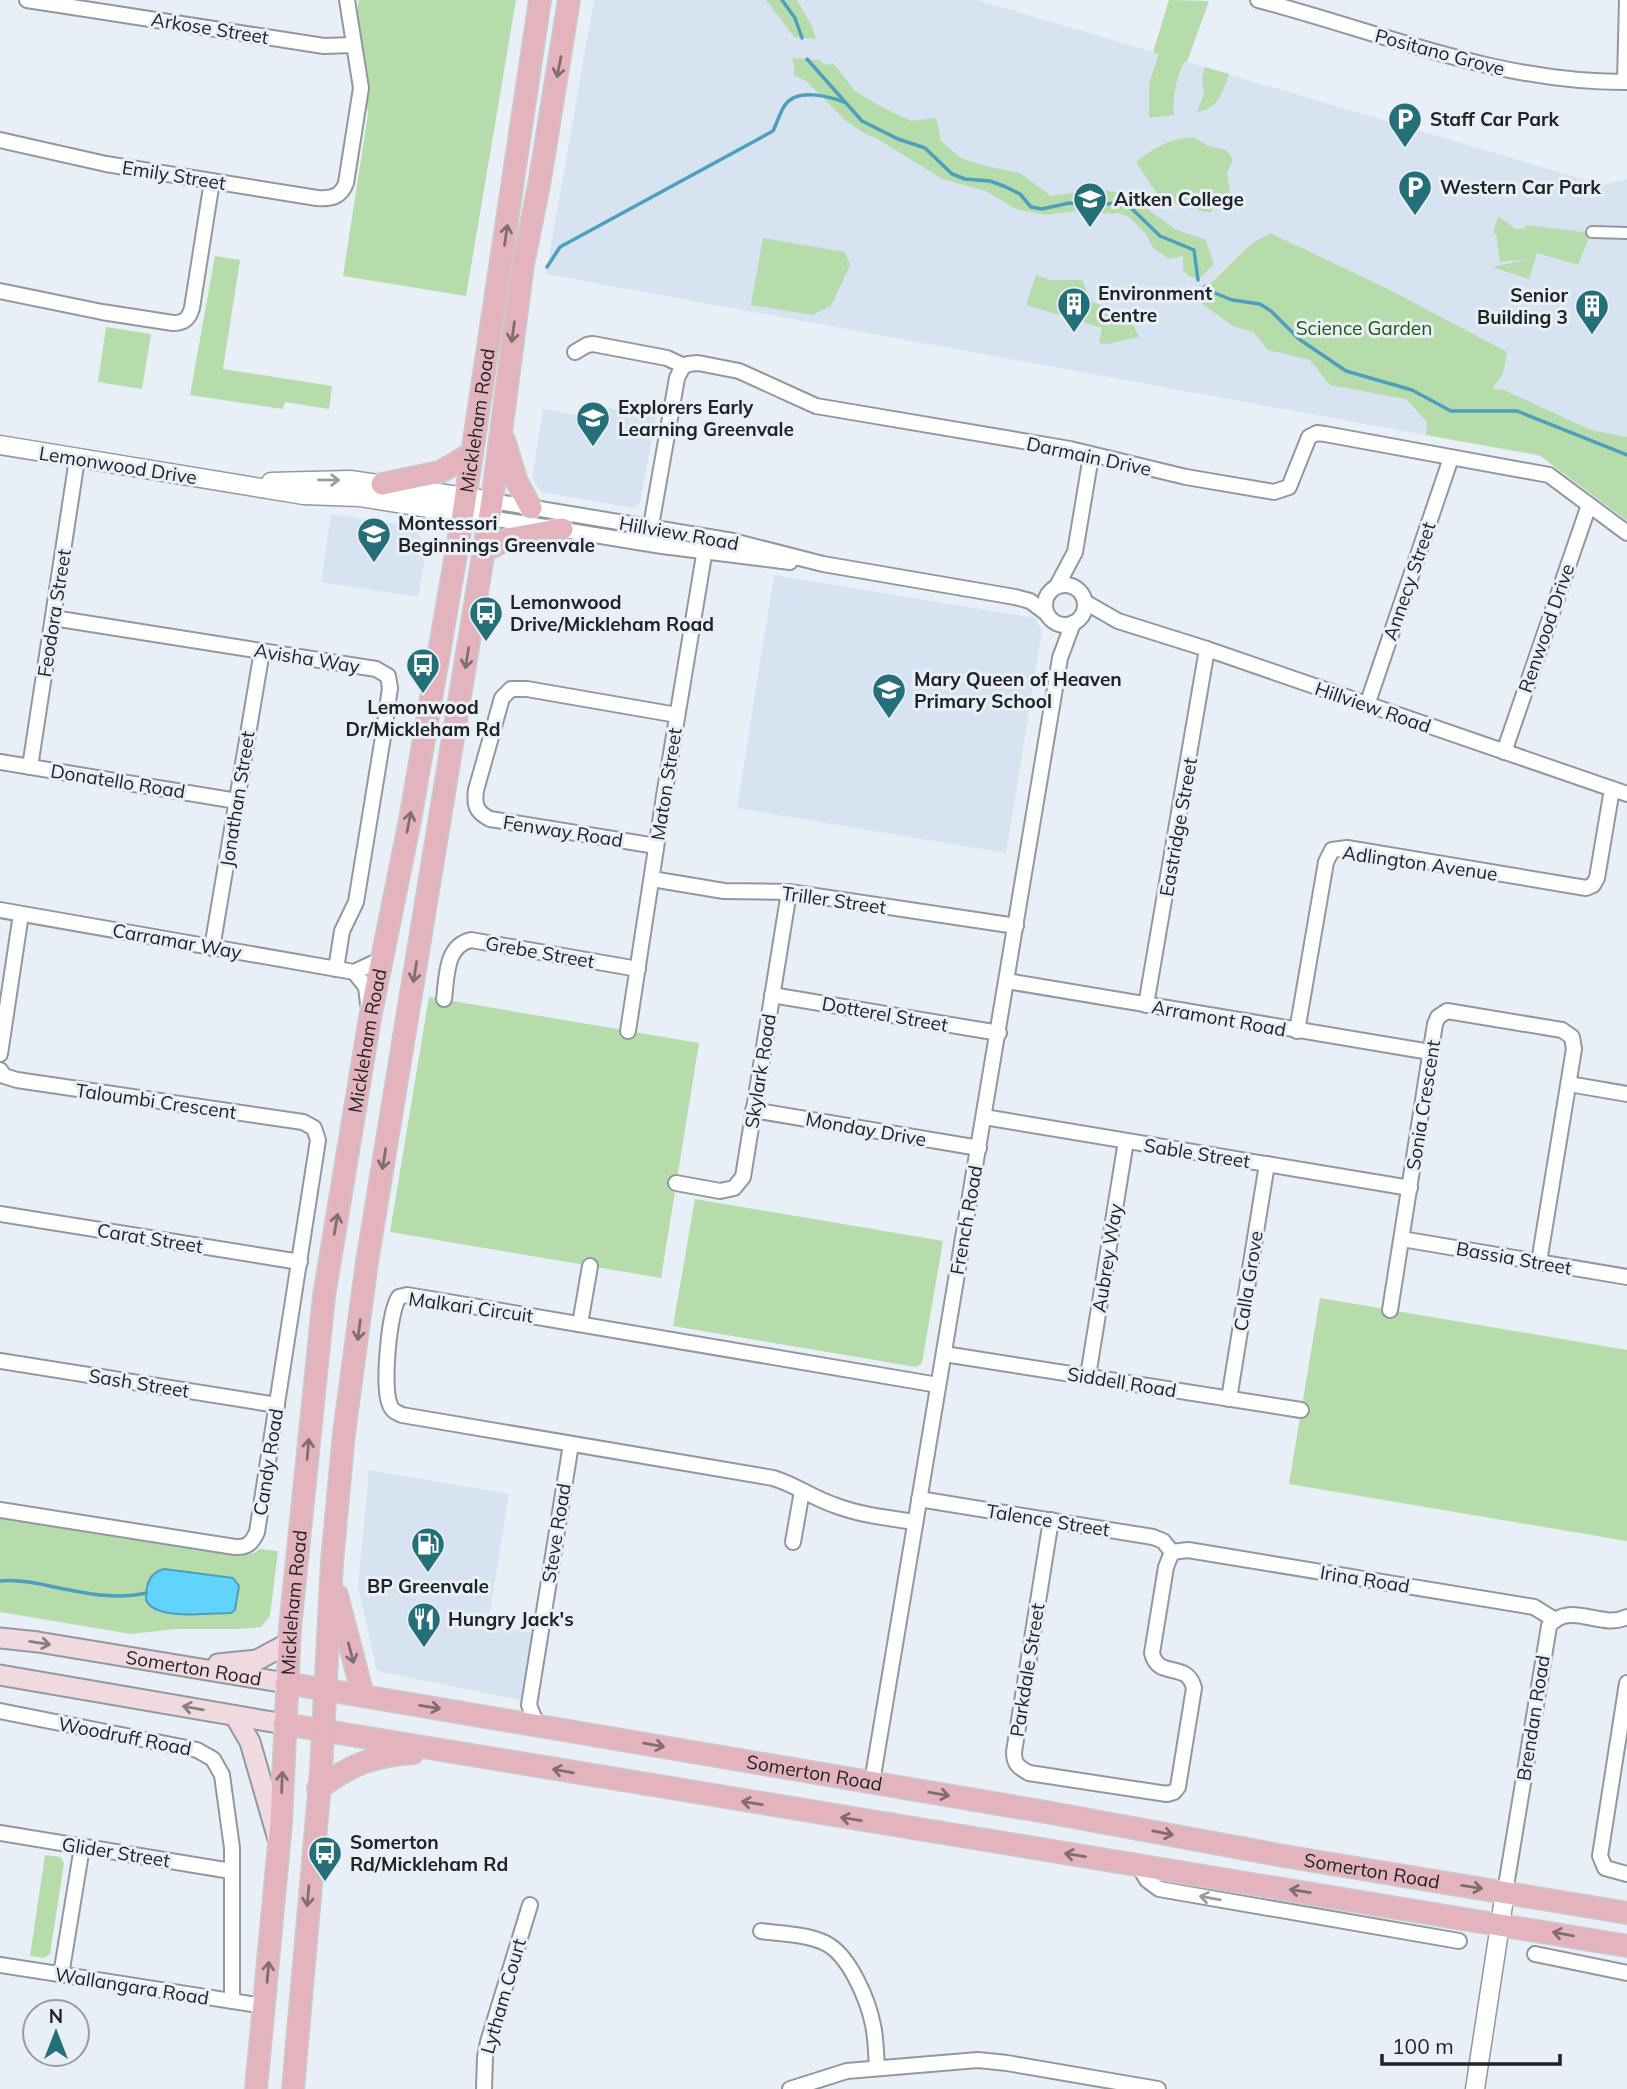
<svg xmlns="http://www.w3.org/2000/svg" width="1627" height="2089" font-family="Mulish,sans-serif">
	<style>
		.built { fill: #d7e3f1 }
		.green { fill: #b6dcac }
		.water { fill: #62d4fc; stroke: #4e9fbc; stroke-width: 2 }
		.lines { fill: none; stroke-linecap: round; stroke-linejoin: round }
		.stream { stroke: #4e9fbc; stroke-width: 3.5 }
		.pedestrian-casing { stroke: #92989f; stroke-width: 14 }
		.minor-casing { stroke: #92989f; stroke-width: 18 }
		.tertiary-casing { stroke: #92989f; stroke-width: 21 }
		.secondary-casing { stroke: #92989f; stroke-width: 23 }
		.primary-casing { stroke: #cacacb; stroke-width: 24 }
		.pedestrian { stroke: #fff; stroke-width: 10 }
		.minor { stroke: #fff; stroke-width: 14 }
		.tertiary { stroke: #fff; stroke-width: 18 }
		.secondary { stroke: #f1dadf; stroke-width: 19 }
		.primary { stroke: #e3b4be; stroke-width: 21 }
		.oneway { stroke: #826c72 }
		.oneway2 { stroke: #9b9c9d }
		.oneway3 { stroke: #897e82 }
		.labels { text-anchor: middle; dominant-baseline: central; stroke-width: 6; stroke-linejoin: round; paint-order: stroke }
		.street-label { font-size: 19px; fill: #212326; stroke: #e8eff6 }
		.poi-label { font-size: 19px; font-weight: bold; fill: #212326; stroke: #e8eff6; text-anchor: start }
		.park-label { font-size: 19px; fill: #20560b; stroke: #e8eff6 }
	</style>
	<rect width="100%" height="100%" fill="#e8eff6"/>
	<!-- built -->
	<g class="built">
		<polygon points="594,0 977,0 1603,185 1627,179 1627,472 546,274"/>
		<polygon points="593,405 656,417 640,503 634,508 541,492 532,478 543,409 591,418"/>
		<polygon points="331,514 411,526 427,545 418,597 321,582"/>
		<polygon points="774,575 1035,618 1042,632 1006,853 737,808"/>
		<polygon points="369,1470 509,1494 488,1624 533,1633 521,1700 377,1671 358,1587"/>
	</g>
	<!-- green -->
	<g class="green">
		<polygon points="359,0 516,0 466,296 343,276 368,114 364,79 354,28"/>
		<polygon points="766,0 797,0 812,26 816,39 794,37"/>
		<path d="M1169 0 1209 1 1187 62H1184C1176 80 1172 95 1174 115L1149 118V84L1159 54 1153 52Z"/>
		<polygon points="792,58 820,60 825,65 833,63 855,91 878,105 911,121 936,118 941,141 961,158 985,166 1020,173 1051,196 1096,189 1127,194 1175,229 1206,240 1214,264 1198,280 1197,278 1189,276 1183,270 1183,256 1169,259 1153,248 1146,234 1130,218 1119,213 1083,214 1076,211 1045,215 1016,209 986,191 942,179 878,139 864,133 846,121 806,81 793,75 795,69"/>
		<path d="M1205 67 1229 74C1223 92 1218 109 1197 112L1204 94 1202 79Z"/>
		<path d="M1193 137C1198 140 1204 144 1209 146 1221 150 1227 146 1233 160L1227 173 1232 204 1213 208 1211 213 1177 205 1167 194 1161 197 1157 194 1136 162C1155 147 1169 139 1193 137Z"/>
		<polygon points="1498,216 1516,229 1524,228 1527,225 1591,233 1578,265 1537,253 1529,279 1492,267 1529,259 1500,262 1496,233 1493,233"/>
		<polygon points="1270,233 1390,290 1507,352 1503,374 1492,389 1504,390 1591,430 1627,437 1627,521 1539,455 1426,435 1427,422 1406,399 1330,385 1310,360 1268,350 1253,332 1233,326 1195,299 1251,244"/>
		<polygon points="763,238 845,252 850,265 831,306 812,315 751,305"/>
		<polygon points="215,256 240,260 223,369 332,386 329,409 285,402 283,409 190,395"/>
		<path d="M1036 275 1049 280H1082L1092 302C1117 310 1128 311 1139 337L1107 344 1099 343 1102 328 1026 305Z"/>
		<polygon points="106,327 151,334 142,389 98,382"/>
		<polygon points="429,997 699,1043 661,1278 390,1232"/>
		<polygon points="695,1199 943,1241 922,1363 916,1367 673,1326"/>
		<polygon points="1320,1298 1627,1350 1627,1541 1289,1484"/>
		<polygon points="0,1517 242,1556 254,1553 260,1549 278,1551 270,1616 261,1627 238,1629 177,1629 131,1634 0,1612"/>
		<polygon points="45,1855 60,1857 64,1863 50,1954 44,1958 30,1956"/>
	</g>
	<!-- water -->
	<path class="water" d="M164 1569 233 1578 239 1586 235 1610 231 1613C211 1613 155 1621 146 1600 146 1586 148 1573 164 1569Z"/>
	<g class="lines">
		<!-- stream -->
		<g class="stream">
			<polyline points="782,0 795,18 802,38"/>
			<polyline points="807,59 862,121 898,139 925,148 952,174 965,179 990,181 1006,187 1020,194 1031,207 1042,209 1069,203 1096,205 1125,202 1160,236 1194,250 1198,280"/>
			<path d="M547 267 560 247 773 131C777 123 780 112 785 105 797 88 828 96 844 102"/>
			<polyline points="1205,286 1215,293 1232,300 1260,304 1271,311 1299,339 1346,371 1412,390 1451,411 1517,411 1627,455"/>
			<path d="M0 1581C18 1579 37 1583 54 1587 85 1593 115 1600 146 1593"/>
		</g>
		<!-- pedestrian casing -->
		<g class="pedestrian-casing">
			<polyline id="pedestrian" points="1592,232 1627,233"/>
		</g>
		<!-- minor casing -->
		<g class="minor-casing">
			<g id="minor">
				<polyline points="27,0 324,46 352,45"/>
				<path d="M1258 0C1380 32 1498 83 1627 82"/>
				<polyline points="1625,82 1627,0"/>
				<path d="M0 140 106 164 317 198C331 199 341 197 346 183L361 88 347 0"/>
				<path d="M0 291 102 312 173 323C185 323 189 318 192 308L212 181"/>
				<polyline points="575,352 587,345 593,344 667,358 684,366"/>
				<polyline points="492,501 733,541 823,564 1015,597 1030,601 1046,613"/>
				<polyline points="490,518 662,546 790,562"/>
				<polyline points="648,543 677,378 682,368 688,364 698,363 739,371 816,406 1070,449 1186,477 1274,492 1289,487 1309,437 1317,433 1325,434 1549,475 1627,533"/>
				<circle cx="1065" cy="605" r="20"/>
				<polyline points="1057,586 1075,552 1091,456"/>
				<polyline points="1085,602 1118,621 1207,649 1627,794"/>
				<polyline points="53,618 376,669 388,676 390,688 383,737 356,902 342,931 336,969"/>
				<polyline points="1367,705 1451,458"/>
				<polyline points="1504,752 1589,505"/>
				<polyline points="0,762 237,801"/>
				<polyline points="30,767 77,459"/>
				<path d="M656 846 490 819C476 812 474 805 476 790L502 698 511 689H527L677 715"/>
				<polyline points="652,879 724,891 789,892 1016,926"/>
				<polyline points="0,910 354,972 382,959"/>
				<polyline points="212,948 262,651"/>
				<polyline points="354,972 366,987 368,1004"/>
				<polyline points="1007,981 1430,1052"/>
				<polyline points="772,995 999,1033"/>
				<path d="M444 999C447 977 445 946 471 940L638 969"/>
				<polyline points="1146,1005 1207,649"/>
				<polyline points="628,1031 664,796 707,537"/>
				<polyline points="1297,1031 1326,862 1332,850 1347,848 1586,888 1593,885 1597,878 1612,789"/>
				<polyline points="0,1054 21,914"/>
				<path d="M0 1070 4 1076 17 1080 303 1122 314 1128 318 1140 257 1532C252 1543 247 1548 235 1547L0 1510"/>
				<polyline points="1569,1084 1627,1094"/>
				<polyline points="753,1110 979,1148"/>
				<polyline points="984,1117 1410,1188"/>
				<polyline points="676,1183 720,1191 734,1188 743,1177 789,892"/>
				<polyline points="0,1214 300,1262"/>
				<polyline points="1402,1239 1627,1277"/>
				<polyline points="1390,1310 1435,1024 1438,1017 1447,1011 1562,1030 1572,1037 1574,1049 1539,1262"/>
				<polyline points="580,1324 590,1266"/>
				<polyline points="944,1354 1301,1410"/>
				<polyline points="0,1361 277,1405"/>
				<polyline points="1088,1376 1126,1141"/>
				<polyline points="1229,1399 1267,1164"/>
				<polyline points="919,1499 1153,1537 1163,1541 1172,1552"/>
				<path d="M1051 1520 1014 1752C1014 1764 1018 1767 1029 1773L1167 1794 1174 1792 1178 1787 1194 1688C1187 1660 1158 1680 1152 1653L1166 1567 1172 1552"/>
				<path d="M915 1522C887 1518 860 1515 834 1505 813 1498 794 1484 773 1478L402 1415C396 1412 392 1411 390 1405 382 1388 389 1311 399 1297L407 1295 938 1385"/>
				<polyline points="793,1542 802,1491"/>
				<polyline points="1172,1552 1188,1550 1534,1607 1555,1620"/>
				<polyline points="1627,1683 1600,1856 1605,1868 1627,1874"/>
				<polyline points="0,1711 197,1750 213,1759 222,1775 232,1848 232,2001"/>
				<polyline points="537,1725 529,1705 571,1444"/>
				<polyline points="872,1782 1060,658 1073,623"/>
				<polyline points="0,1833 231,1871"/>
				<polyline points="1138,1865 1147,1880 1159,1889 1459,1941"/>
				<path d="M1505 1892 1549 1626C1570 1600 1601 1630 1627 1617"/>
				<path d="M761 1931C781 1934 807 1934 825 1943 849 1954 868 2000 873 2025 876 2039 876 2053 877 2068"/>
				<polyline points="1535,1954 1627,1973"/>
				<polyline points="0,1965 264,2006"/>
				<polyline points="61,1975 82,1847"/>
				<polyline points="484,2089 485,2057 488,2042 530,1905"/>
				<polyline points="790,2089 847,2071 978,2060 1007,2063 1158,2089"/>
			</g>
		</g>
		<!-- tertiary casing -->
		<g class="tertiary-casing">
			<g id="tertiary">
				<polyline points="0,445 304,495 360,497 490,518"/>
				<polyline points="271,482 350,480 492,501"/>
				<polyline points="1475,2089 1505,1892"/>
			</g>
		</g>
		<!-- secondary casing -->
		<g class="secondary-casing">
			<g id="secondary">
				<path id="s1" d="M0 1638 38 1642 286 1683"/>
				<polyline points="218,1664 257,1660 289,1643"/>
				<polyline points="0,1675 284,1724"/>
				<polyline points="235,1716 250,1742 278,1839"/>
			</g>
		</g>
		<!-- primary casing -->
		<g class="primary-casing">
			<g id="primary">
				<polyline points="504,440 517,482 531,508"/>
				<polyline points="382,484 440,472 471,454"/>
				<polyline points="484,551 508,539 562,529"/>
				<polyline points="337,1595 363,1696"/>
				<path id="s2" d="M286 1683 1046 1812 1284 1856 1627 1913"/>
				<polyline points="284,1724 1627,1946"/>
				<path d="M318 1789C350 1765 372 1756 413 1753"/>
				<path id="s3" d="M256 2089 281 1823 290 1628 324 1296 370 1018 410 820 463 514 540 0"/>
				<polyline points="293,2089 321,1771 332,1562 344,1433 367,1262 492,501 523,264 539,185 569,0"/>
			</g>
		</g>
		<!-- pedestrian -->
		<use href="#pedestrian" class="pedestrian"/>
		<!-- minor -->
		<use href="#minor" class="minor"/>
		<!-- tertiary -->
		<use href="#tertiary" class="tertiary"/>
		<!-- secondary -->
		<use href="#secondary" class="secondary"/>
		<!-- primary -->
		<use href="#primary" class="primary"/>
	</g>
	<!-- one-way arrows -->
	<defs><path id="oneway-shaft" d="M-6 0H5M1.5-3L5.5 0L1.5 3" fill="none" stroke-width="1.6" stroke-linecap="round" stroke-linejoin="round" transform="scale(1.75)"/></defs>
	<g class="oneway">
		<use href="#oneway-shaft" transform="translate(559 67) rotate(101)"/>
		<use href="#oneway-shaft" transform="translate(506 235) rotate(-82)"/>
		<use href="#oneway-shaft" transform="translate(513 332) rotate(98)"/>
		<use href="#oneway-shaft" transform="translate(467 658) rotate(99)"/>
		<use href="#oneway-shaft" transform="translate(409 822) rotate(-79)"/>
		<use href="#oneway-shaft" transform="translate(415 972) rotate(99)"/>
		<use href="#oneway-shaft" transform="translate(384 1159) rotate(99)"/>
		<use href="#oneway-shaft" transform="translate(336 1224) rotate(-80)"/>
		<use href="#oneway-shaft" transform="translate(359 1330) rotate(97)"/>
		<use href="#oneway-shaft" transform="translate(308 1449) rotate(-85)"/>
		<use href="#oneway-shaft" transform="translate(351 1653) rotate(75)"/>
		<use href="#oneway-shaft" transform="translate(430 1707) rotate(9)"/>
		<use href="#oneway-shaft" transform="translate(654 1745) rotate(10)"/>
		<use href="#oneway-shaft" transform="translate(563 1771) rotate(-170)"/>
		<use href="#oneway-shaft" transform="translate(282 1782) rotate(-88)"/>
		<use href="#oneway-shaft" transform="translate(939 1794) rotate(10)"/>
		<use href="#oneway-shaft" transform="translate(752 1803) rotate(-171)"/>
		<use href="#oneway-shaft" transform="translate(851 1819) rotate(-171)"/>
		<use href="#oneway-shaft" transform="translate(1163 1833) rotate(11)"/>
		<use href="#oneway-shaft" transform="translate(1075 1855) rotate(-171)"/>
		<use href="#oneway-shaft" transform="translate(1472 1887) rotate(9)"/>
		<use href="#oneway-shaft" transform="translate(1300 1891) rotate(-171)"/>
		<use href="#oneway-shaft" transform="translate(308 1896) rotate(95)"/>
		<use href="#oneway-shaft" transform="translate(1563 1934) rotate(-170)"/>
		<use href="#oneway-shaft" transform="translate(268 1972) rotate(-85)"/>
	</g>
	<g class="oneway2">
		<use href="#oneway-shaft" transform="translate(329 480) rotate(1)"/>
		<use href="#oneway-shaft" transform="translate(1210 1898) rotate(-170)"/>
	</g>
	<g class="oneway3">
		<use href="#oneway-shaft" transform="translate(40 1643) rotate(9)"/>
		<use href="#oneway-shaft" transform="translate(193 1708) rotate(-170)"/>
	</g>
	<!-- icons -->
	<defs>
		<g id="parking-pin" transform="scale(1.75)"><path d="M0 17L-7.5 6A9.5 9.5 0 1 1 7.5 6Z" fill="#256f78" stroke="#e8eff6"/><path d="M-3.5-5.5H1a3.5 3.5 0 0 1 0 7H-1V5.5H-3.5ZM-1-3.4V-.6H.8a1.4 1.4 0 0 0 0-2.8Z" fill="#fff"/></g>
		<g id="school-pin" transform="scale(1.75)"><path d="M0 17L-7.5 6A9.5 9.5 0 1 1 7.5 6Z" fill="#256f78" stroke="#e8eff6"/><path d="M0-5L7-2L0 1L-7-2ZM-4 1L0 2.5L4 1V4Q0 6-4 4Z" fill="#fff"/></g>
		<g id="building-pin" transform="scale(1.75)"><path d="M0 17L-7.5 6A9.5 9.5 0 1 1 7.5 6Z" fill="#256f78" stroke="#e8eff6"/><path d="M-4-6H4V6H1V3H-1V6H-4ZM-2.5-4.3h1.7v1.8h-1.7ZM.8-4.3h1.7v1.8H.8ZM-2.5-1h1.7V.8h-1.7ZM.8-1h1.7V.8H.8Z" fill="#fff"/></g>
		<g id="bus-pin" transform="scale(1.75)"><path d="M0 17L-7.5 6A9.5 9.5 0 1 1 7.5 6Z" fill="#256f78" stroke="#e8eff6"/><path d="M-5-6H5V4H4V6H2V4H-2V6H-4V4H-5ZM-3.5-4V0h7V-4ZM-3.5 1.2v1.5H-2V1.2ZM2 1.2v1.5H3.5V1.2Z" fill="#fff"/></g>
		<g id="fuel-pin" transform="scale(1.75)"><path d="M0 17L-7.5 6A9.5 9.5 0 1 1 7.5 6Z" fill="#256f78" stroke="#e8eff6"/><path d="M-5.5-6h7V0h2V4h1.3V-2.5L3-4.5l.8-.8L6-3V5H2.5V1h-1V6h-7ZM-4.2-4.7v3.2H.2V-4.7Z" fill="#fff"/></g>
		<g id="restaurant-pin" transform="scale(1.75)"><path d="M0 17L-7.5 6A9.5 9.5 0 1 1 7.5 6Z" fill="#256f78" stroke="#e8eff6"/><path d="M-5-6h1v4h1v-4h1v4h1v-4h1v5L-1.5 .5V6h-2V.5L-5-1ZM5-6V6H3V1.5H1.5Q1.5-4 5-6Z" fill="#fff"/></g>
	</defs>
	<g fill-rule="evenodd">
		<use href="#parking-pin" x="1405" y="119"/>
		<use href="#parking-pin" x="1415" y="187"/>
		<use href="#school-pin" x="1090" y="199"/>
		<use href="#building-pin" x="1074" y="304"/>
		<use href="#building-pin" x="1592" y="306"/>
		<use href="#school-pin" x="593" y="418"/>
		<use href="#school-pin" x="374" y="534"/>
		<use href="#bus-pin" x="486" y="613"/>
		<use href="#bus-pin" x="423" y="665"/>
		<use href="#school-pin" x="889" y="690"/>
		<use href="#fuel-pin" x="428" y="1544"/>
		<use href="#restaurant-pin" x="424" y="1619"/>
		<use href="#bus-pin" x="325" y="1853"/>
	</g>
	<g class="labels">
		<!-- street labels -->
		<g class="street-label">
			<text transform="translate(210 28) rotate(9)">Arkose Street</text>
			<text transform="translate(1440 52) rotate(15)">Positano Grove</text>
			<text transform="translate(174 175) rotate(9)">Emily Street</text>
			<text stroke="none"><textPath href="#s3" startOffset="1685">Mickleham Road</textPath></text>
			<text transform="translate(1089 456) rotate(12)">Darmain Drive</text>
			<text transform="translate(118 465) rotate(9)">Lemonwood Drive</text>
			<text transform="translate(679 533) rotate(10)">Hillview Road</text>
			<text transform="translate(1409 581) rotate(-71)">Annecy Street</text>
			<text transform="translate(54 613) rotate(-81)">Feodora Street</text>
			<text transform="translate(1546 628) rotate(-71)">Renwood Drive</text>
			<text transform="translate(307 658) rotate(9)">Avisha Way</text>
			<text transform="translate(1373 707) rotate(19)">Hillview Road</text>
			<text transform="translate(118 781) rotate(9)">Donatello Road</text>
			<text transform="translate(666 784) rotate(-81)">Maton Street</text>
			<text transform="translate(237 799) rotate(-81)">Jonathan Street</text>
			<text transform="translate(1178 827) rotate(-80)">Eastridge Street</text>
			<text transform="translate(563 831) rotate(9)">Fenway Road</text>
			<text transform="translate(1420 863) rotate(8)">Adlington Avenue</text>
			<text transform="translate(834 900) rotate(8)">Triller Street</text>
			<text transform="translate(177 941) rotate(10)">Carramar Way</text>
			<text transform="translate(540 952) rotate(10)">Grebe Street</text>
			<text transform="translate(885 1014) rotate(10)">Dotterel Street</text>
			<text transform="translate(1219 1018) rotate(10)">Arramont Road</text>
			<text stroke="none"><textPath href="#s3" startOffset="1055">Mickleham Road</textPath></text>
			<text transform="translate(760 1071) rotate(-81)">Skylark Road</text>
			<text transform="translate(156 1101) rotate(8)">Taloumbi Crescent</text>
			<text transform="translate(1423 1105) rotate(-81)">Sonia Crescent</text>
			<text transform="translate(866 1129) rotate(10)">Monday Drive</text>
			<text transform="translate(1197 1153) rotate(9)">Sable Street</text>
			<text transform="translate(966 1220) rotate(-80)">French Road</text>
			<text transform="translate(150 1238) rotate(9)">Carat Street</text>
			<text transform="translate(1107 1258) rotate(-81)">Aubrey Way</text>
			<text transform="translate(1514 1258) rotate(10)">Bassia Street</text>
			<text transform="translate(1248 1281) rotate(-81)">Calla Grove</text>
			<text transform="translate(471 1307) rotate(8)">Malkari Circuit</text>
			<text transform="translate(1122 1382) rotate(9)">Siddell Road</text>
			<text transform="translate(139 1383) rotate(9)">Sash Street</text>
			<text transform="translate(268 1462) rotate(-81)">Candy Road</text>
			<text transform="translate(1048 1520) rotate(9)">Talence Street</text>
			<text transform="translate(556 1533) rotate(-81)">Steve Road</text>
			<text transform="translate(1365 1579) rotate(9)">Irina Road</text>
			<text stroke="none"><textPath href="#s3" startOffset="488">Mickleham Road</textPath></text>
			<text stroke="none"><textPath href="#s1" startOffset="196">Somerton Road</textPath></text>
			<text transform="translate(1027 1670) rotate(-81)">Parkdale Street</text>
			<text transform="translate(1533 1718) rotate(-81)">Brendan Road</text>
			<text transform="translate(125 1736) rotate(11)">Woodruff Road</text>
			<text stroke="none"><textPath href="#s2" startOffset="536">Somerton Road</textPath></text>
			<text transform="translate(116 1852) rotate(9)">Glider Street</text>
			<text stroke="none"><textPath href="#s2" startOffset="1102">Somerton Road</textPath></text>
			<text transform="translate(132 1986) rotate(9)">Wallangara Road</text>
			<text transform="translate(503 1996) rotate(-74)">Lytham Court</text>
		</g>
		<!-- poi labels -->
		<g class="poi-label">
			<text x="1430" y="119">Staff Car Park</text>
			<text x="1440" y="187">Western Car Park</text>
			<text x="1114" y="199">Aitken College</text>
			<text x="1098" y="293">Environment<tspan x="1098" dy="22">Centre</tspan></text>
			<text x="1568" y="295" text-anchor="end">Senior<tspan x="1568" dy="22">Building 3</tspan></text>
			<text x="618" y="407">Explorers Early<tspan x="618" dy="22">Learning Greenvale</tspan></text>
			<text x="398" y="523">Montessori<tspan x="398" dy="22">Beginnings Greenvale</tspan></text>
			<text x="510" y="602">Lemonwood<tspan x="510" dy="22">Drive/Mickleham Road</tspan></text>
			<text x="914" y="679">Mary Queen of Heaven<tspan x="914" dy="22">Primary School</tspan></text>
			<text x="423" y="707" text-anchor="middle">Lemonwood<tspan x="423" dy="22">Dr/Mickleham Rd</tspan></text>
			<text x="428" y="1586" text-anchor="middle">BP Greenvale</text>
			<text x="448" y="1619">Hungry Jack's</text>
			<text x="350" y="1842">Somerton<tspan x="350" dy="22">Rd/Mickleham Rd</tspan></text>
		</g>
		<!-- park labels -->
		<g class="park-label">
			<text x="1364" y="328">Science Garden</text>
		</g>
	</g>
	<!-- north arrow -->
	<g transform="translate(56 2033)"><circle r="33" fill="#e8eff6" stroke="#989da3" stroke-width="2"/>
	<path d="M0-5L12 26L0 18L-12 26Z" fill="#256f78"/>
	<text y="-10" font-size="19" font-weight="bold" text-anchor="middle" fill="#212326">N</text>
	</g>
	<!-- scale -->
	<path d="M1382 2054v10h178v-10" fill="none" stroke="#212326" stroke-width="3.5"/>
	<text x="1392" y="2054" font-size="21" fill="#212326" stroke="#e8eff6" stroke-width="5" paint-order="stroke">100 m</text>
</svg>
